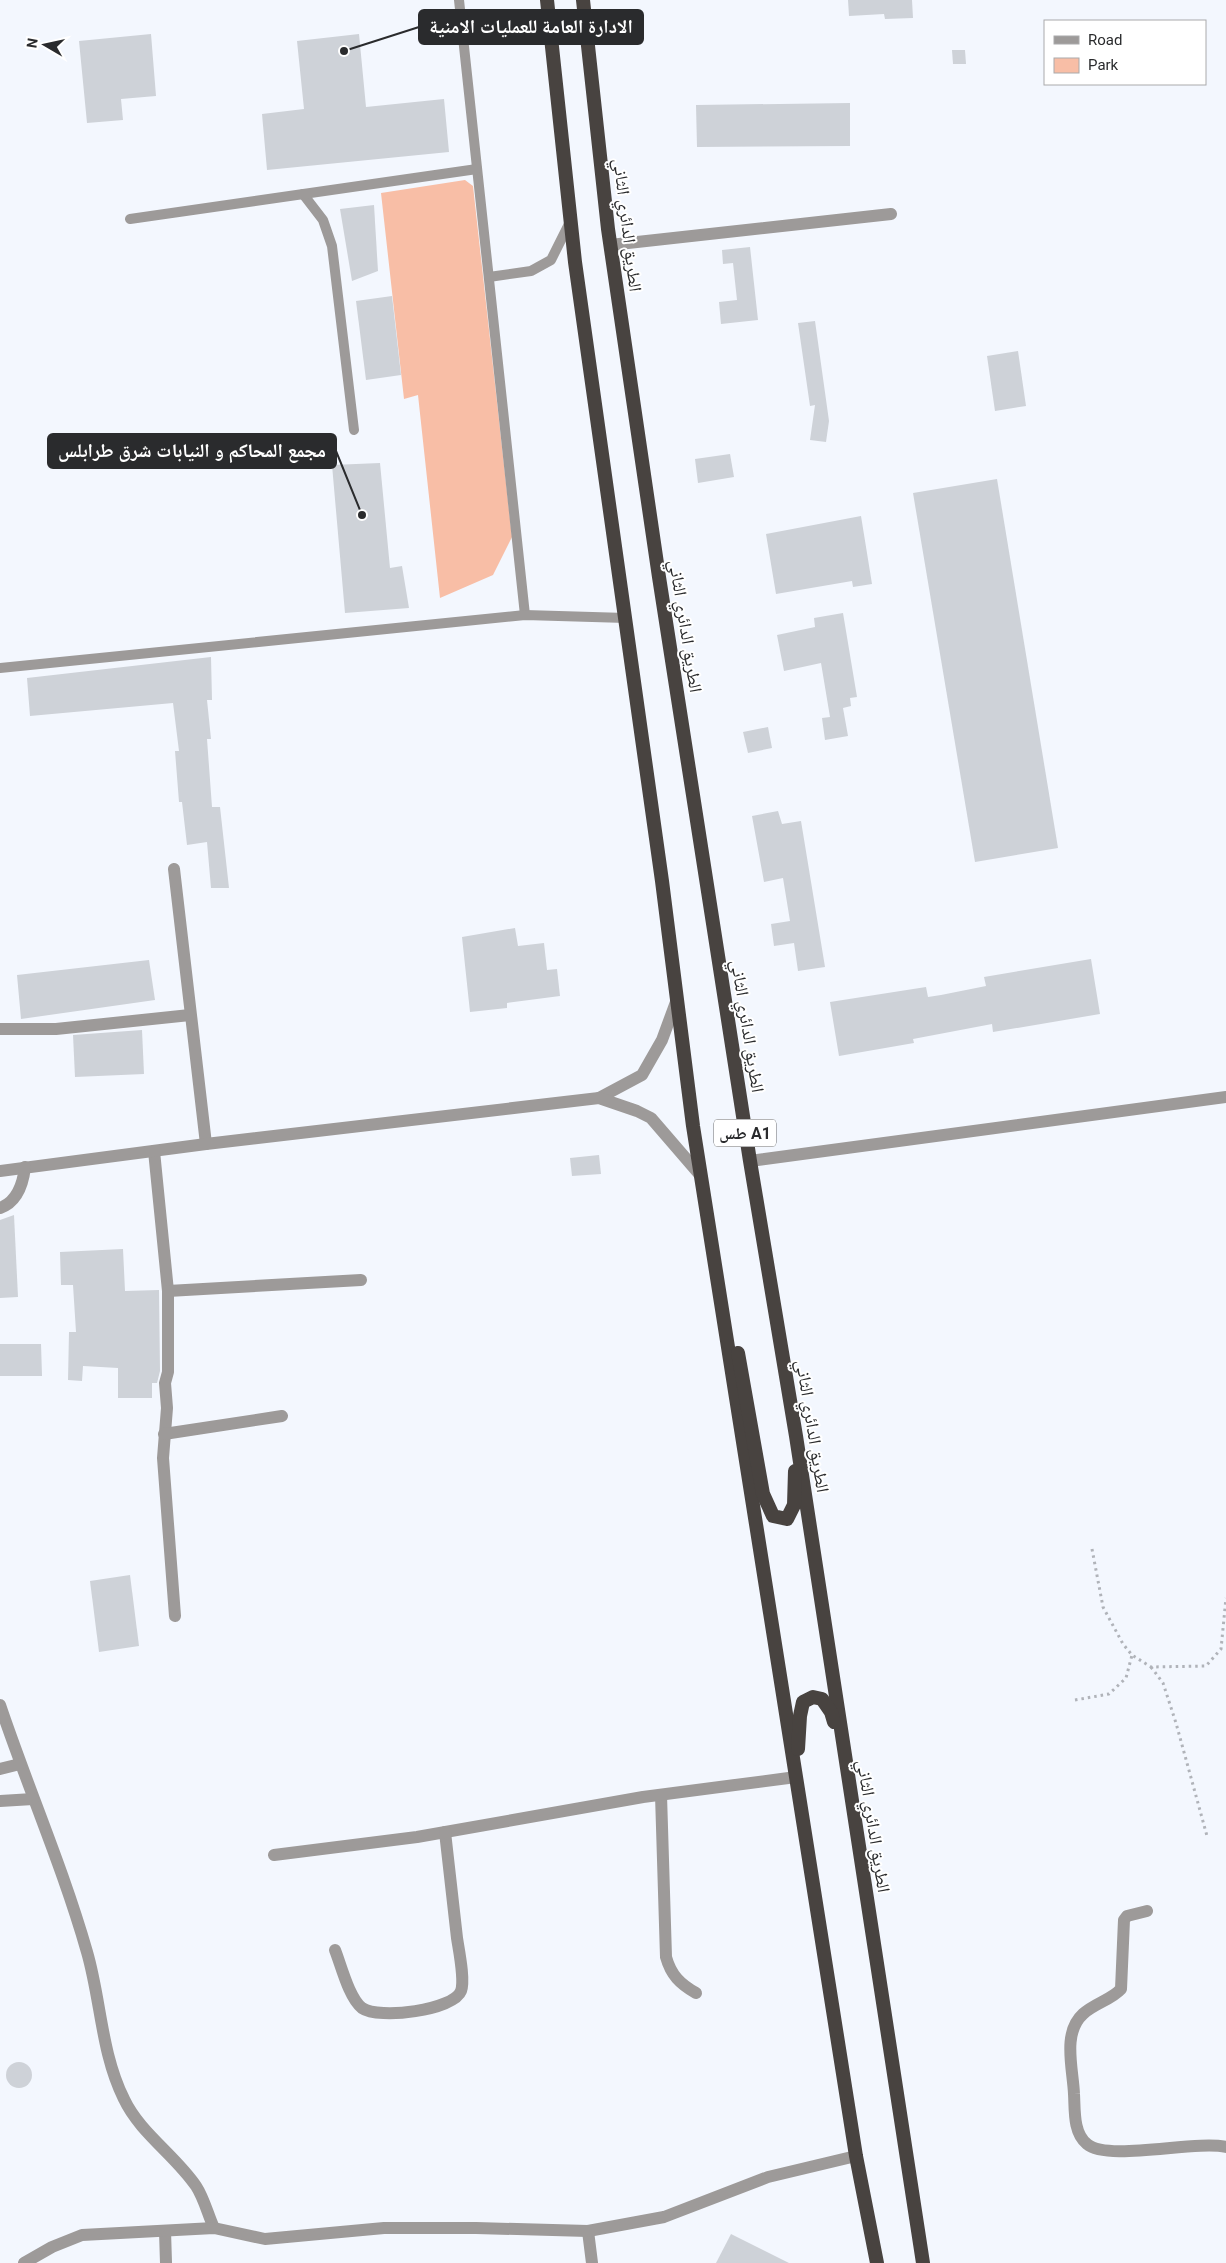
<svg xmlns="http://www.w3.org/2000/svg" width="1226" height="2263" font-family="Roboto,'Noto Naskh Arabic',sans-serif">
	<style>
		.green { fill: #f8bea6 }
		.building { fill: #ced2d8 }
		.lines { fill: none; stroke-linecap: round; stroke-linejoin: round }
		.path { stroke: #b0b3b9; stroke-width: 3; stroke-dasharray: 2.5 4; stroke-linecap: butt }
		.service { stroke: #9d9a99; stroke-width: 10 }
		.minor { stroke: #9d9a99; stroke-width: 12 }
		.trunk { stroke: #484340; stroke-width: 14 }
		.labels { text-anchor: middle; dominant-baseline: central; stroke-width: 4; stroke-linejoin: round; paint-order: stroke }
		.shield { fill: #fff; stroke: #6a6b6c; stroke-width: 1 }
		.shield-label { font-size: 16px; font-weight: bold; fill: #2a2b2d }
		.street-label { font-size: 18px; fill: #2a2b2d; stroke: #fff }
		.leader { fill: none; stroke: #2a2b2d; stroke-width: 2 }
		.callout-dot { fill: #2a2b2d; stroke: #fff; stroke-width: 2 }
		.callout { fill: #2a2b2d; stroke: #2a2b2d; stroke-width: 2 }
		.callout-label { font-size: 19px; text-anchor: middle; font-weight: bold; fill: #fff }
	</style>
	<rect width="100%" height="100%" fill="#f3f7fe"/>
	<!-- green -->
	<polygon class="green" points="465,180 473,186 512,537 493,575 440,598 418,395 404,399 381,193"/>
	<!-- building -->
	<g class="building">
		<polygon points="848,0 912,0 913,18 885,19 884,14 849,16"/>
		<polygon points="151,34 156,96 121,99 123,120 87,123 79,41"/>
		<polygon points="359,34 366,107 444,99 449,152 267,170 262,114 304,109 297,41"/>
		<polygon points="952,50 965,50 966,64 953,64"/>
		<polygon points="850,103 850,146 697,147 696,105"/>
		<polygon points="374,205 378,271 352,281 340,209"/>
		<polygon points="750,247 758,320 721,324 719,302 737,300 733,263 723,264 722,250"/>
		<polygon points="392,296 401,375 366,380 356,301"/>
		<polygon points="815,321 829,421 826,442 810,440 815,405 810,406 798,323"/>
		<polygon points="1018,351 1026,406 995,411 987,356"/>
		<polygon points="730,454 734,477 698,483 695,459"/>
		<polygon points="380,463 390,568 402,566 409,608 345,613 332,465"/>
		<polygon points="997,479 1058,848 975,862 913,493"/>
		<polygon points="861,516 872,584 853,587 852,581 776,594 766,534"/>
		<polygon points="843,613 857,697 850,698 851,706 843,708 848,736 825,740 822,718 830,717 821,663 784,671 777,635 815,627 814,618"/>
		<polygon points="211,657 212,700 207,700 211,739 207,739 212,807 220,807 229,888 211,888 207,842 187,845 182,802 179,802 175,751 179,751 173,703 30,716 27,678"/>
		<polygon points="768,727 772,748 748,753 743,732"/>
		<polygon points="778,811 782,824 801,821 825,967 798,971 794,943 774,946 771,924 790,921 783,878 764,882 752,816"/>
		<polygon points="515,928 518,946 544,943 547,970 557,969 560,996 507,1003 507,1008 470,1012 462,937"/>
		<polygon points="1091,959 1100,1014 993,1032 992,1024 913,1039 914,1043 839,1056 830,1002 926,987 928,997 941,995 986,986 984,977"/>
		<polygon points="149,960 155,1000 21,1019 17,975"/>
		<polygon points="142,1030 144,1074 75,1077 73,1035"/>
		<polygon points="599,1155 601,1174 572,1176 570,1158"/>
		<polygon points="14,1215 18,1297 0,1298 0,1220"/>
		<polygon points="123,1249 125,1291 159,1290 160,1371 157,1383 152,1383 152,1398 118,1398 118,1368 83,1366 82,1381 68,1380 69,1332 76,1332 73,1285 61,1285 60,1252"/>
		<polygon points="0,1344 41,1344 42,1376 0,1376"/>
		<polygon points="130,1575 139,1646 99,1652 90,1581"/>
		<circle cx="19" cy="2075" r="13"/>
		<polygon points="731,2234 789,2263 716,2263"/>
	</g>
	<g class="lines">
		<!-- path -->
		<g class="path">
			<polyline points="1092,1549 1103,1607 1123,1644 1132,1655 1151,1667 1206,1666 1221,1649 1226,1598"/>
			<polyline points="1151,1667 1163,1683 1176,1723 1207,1836"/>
			<polyline points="1075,1700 1109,1694 1126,1678 1132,1655"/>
		</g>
		<!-- service -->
		<g class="service">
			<polyline points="459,0 525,615"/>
			<polyline points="303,194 323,220 332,246 354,430"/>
			<polyline points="130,219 477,169"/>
			<polyline points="489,277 531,271 551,260 570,222"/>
			<polyline points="0,668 525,615 626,618"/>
		</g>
		<!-- minor -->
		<g class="minor">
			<polyline points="610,245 891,214"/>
			<polyline points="174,869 206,1144"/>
			<polyline points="0,1029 56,1029 190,1015"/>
			<polyline points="599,1098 642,1075 662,1040 676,1002"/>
			<polyline points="154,1151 168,1291 361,1280"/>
			<polyline points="750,1161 1226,1097"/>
			<polyline points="0,1171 206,1144 599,1098 637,1111 651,1118 701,1176"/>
			<path d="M0 1208C17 1202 23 1184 25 1167"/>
			<polyline points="168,1291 168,1372 165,1383 167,1408 163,1458 175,1616"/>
			<polyline points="164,1434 282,1416"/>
			<path d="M0 1705C28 1788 63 1868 87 1952 101 2000 101 2053 124 2099 140 2133 175 2155 196 2186 204 2198 208 2215 214 2228"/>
			<polyline points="0,1769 20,1764"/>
			<path d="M661 1795 666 1957C671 1975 680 1984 696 1993"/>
			<polyline points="0,1801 33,1799"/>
			<polyline points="274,1855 417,1837 643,1797 796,1777"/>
			<path d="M1147 1911 1127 1916 1124 1920 1121 1989C1111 2000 1095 2003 1083 2014 1062 2033 1073 2069 1074 2094 1075 2110 1073 2133 1087 2144 1108 2162 1195 2140 1226 2147"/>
			<path d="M335 1950C341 1965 349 1998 362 2008 379 2020 454 2010 461 1991 465 1980 459 1951 457 1938 453 1903 449 1868 445 1832"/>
			<polyline points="165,2231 166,2263"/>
			<polyline points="588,2231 592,2263"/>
			<polyline points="24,2263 52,2247 82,2235 214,2228 265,2239 384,2228 476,2228 588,2231 664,2217 768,2177 856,2156"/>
		</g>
		<!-- trunk -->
		<g class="trunk">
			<polyline points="547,0 575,262 662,881 693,1126 856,2156 877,2263"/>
			<polyline points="583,0 608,229 659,577 750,1161 796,1436 923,2263"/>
			<polyline points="738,1353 763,1494 773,1516 787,1519 794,1505 795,1471"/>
			<polyline points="798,1749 800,1716 803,1702 813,1697 822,1699 831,1712 834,1722"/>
		</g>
	</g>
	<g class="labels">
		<!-- shield labels -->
		<rect class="shield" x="714" y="1119.5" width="62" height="27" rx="4"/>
		<g class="shield-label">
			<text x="745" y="1133">طس A1</text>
		</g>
		<!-- street labels -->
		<g class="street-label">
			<text transform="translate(628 225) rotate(83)">الطريق الدائري الثاني</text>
			<text transform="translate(686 626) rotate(81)">الطريق الدائري الثاني</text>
			<text transform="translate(748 1026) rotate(81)">الطريق الدائري الثاني</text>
			<text transform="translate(813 1426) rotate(81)">الطريق الدائري الثاني</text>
			<text transform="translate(874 1826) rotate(81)">الطريق الدائري الثاني</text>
		</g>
	</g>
	<!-- callouts -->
	<path class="leader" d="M344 51L419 27M362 515L336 451"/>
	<g class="callout-dot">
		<circle cx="344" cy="51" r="5"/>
		<circle cx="362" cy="515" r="5"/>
	</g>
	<g class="callout">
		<rect x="419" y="10" width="224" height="34" rx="5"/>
		<rect x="48" y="434" width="288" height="34" rx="5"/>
	</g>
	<g class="callout-label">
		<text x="531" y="33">الادارة العامة للعمليات الامنية</text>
		<text x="192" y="457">مجمع المحاكم و النيابات شرق طرابلس</text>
	</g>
	<!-- legend -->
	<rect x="1044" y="20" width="162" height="65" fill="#ffffff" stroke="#aaaaab"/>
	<rect x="1054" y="36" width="25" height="8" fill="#9d9a99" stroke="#aaaaab"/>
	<text x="1088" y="45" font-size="15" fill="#2a2b2d">Road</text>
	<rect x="1054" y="58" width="25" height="15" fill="#f8bea6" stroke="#aaaaab"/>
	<text x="1088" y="70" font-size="15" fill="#2a2b2d">Park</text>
	<!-- north arrow -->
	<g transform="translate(45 45) rotate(279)" stroke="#ffffff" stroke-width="4" paint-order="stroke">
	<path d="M0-4L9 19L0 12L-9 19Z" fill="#2a2b2d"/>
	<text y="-8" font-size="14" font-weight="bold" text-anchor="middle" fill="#2a2b2d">N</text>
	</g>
</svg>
